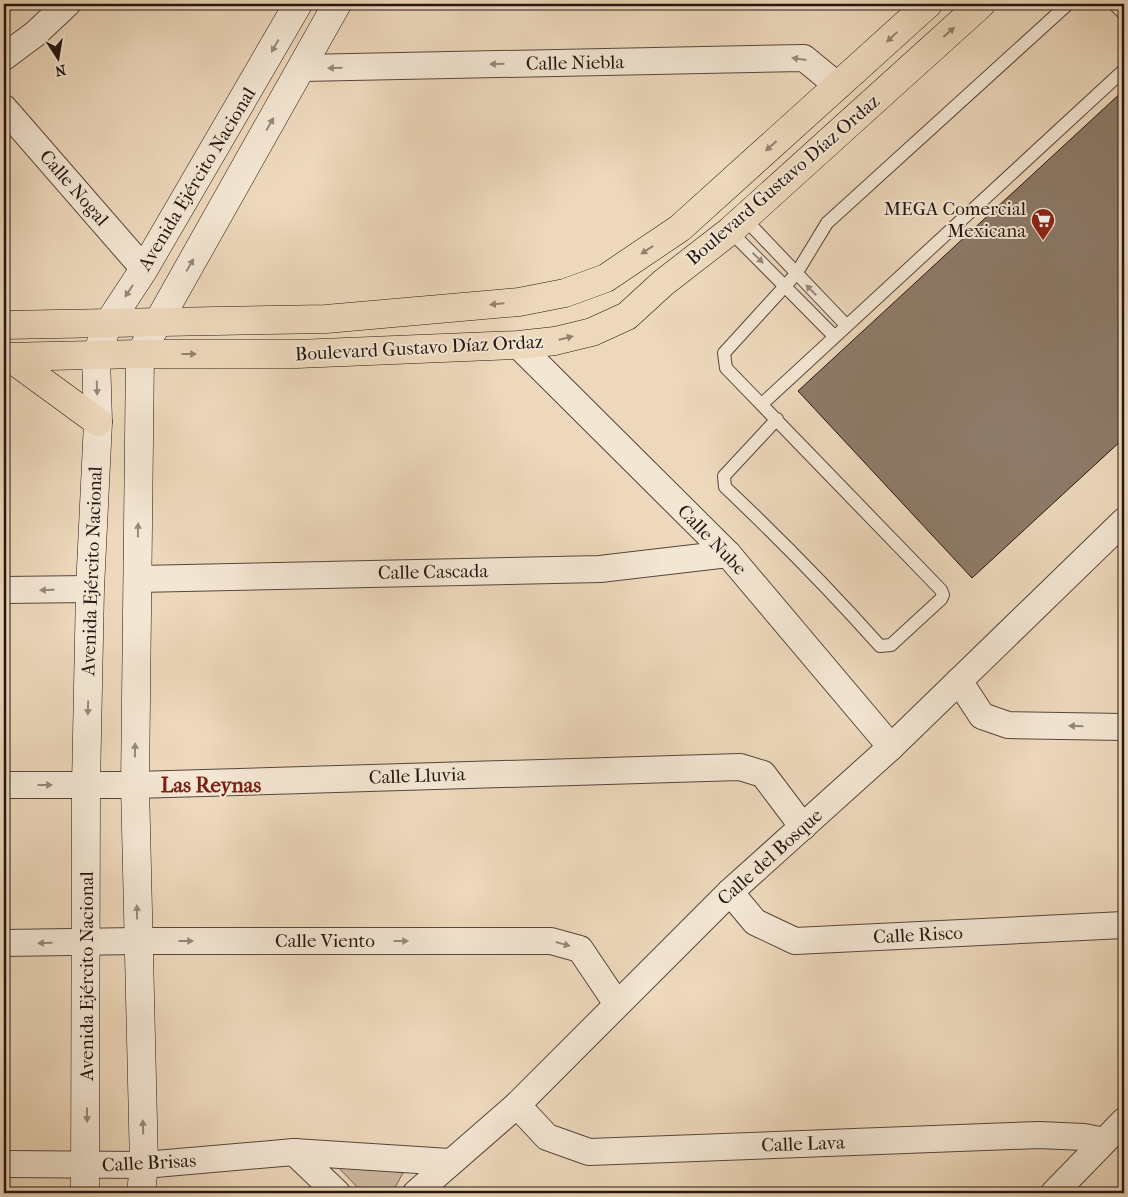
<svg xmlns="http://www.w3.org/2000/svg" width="1128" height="1197" font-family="'IM FELL French Canon',serif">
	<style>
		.green { fill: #cbb79e; stroke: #786658 }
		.building { fill: #8d7b69; stroke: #241611 }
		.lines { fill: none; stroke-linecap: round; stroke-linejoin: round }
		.lane-casing { stroke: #56463c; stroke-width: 14 }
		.street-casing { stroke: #56463c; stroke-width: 28 }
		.secondary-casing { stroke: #241611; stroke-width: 29 }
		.primary-casing { stroke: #241611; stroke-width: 29 }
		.lane { stroke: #f3e6d3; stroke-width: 12 }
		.street { stroke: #f3e6d3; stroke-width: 26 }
		.secondary { stroke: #f3e6d3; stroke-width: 28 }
		.primary { stroke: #edd8bb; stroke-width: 28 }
		.oneway { fill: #93816e }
		.oneway2 { fill: #96887c }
		.labels { text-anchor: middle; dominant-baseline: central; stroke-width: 4; stroke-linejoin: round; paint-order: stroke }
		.street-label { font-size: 19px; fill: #241611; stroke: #f3e6d3 }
		.poi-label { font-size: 19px; fill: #241611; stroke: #f3e6d3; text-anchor: end }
		.quarter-label { font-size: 21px; font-weight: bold; fill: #7a1f14; stroke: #f3e6d3 }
	</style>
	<rect width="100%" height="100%" fill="#edd8bb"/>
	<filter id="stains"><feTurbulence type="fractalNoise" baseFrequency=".004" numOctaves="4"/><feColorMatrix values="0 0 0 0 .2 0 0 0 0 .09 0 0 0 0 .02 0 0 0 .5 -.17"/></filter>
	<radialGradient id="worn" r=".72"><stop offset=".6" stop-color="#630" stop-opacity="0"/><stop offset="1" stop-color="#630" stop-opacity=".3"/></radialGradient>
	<!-- green -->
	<polygon class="green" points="332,1161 403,1173 392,1193 363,1193"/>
	<!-- building -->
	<polygon class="building" points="1124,90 1124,438 972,578 798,391"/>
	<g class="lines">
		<!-- lane casing -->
		<g class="lane-casing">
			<g id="lane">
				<polyline points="1114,4 1124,14"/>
				<polyline points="744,218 846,325"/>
				<polyline points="730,231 834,336"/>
				<polyline points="762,404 1124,70"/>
				<path d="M777 419 724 476 725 487C779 538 831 591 880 646L891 645 941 599 943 595 941 590 726 368 724 353 796 274 827 223 1068 4"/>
			</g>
		</g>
		<!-- street casing -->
		<g class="street-casing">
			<g id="street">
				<polyline points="4,57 35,34 67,4"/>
				<polyline points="302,68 804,58 838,86"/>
				<polyline points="4,108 144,269"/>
				<polyline points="518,345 728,554 891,747"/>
				<polyline points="138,579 600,569 728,554"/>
				<polyline points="4,590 90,589"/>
				<polyline points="959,681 982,716 1008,725 1124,727"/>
				<polyline points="4,785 135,785 740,767 763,774 803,827"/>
				<polyline points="730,892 755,922 795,941 1124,925"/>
				<polyline points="4,943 137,941 551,941 580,949 617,1004"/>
				<polyline points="517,1105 547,1137 589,1152 1039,1135 1084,1137 1104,1141"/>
				<polyline points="294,1152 337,1193"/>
				<polyline points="4,1164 144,1165 294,1152 449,1162"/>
				<polyline points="416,1193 517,1105 730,892 891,747 1124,521"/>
				<polyline points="1054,1193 1124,1121"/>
			</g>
		</g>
		<!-- secondary casing -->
		<g class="secondary-casing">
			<g id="secondary">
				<polyline points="85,1193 86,785 90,589 98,422 96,356 108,324 144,269 298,4"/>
				<polyline points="141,1193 144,1165 135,785 140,354 337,4"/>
			</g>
		</g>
		<!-- primary casing -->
		<g class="primary-casing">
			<g id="primary">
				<polyline points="4,325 326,319 519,302 565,293 606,278 680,228 928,4"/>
				<polyline points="4,357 140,354 297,354 518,345 555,341 592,332 627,316 663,283 730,231 981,4"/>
				<polyline points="9,357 98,422"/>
			</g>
		</g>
		<!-- lane -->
		<use href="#lane" class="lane"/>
		<!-- street -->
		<use href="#street" class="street"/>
		<!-- secondary -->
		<use href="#secondary" class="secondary"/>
		<!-- primary -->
		<use href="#primary" class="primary"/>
	</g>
	<!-- one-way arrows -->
	<defs><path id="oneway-solid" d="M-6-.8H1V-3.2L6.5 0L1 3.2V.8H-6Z" transform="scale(1.25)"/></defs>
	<g class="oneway">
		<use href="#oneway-solid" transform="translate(949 32) rotate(-41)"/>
		<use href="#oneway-solid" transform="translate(892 37) rotate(137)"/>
		<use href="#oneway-solid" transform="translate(771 146) rotate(138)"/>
		<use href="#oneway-solid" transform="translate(647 250) rotate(146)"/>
		<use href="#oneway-solid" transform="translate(497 304) rotate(175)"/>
		<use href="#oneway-solid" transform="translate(566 338) rotate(-14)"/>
		<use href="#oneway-solid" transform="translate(189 354)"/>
	</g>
	<g class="oneway2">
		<use href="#oneway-solid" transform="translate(275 46) rotate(119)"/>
		<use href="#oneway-solid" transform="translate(799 59) rotate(-172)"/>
		<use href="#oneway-solid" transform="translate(497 64) rotate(179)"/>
		<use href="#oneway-solid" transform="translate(335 68) rotate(179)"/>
		<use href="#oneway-solid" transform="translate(270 124) rotate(-60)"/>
		<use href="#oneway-solid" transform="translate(758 258) rotate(44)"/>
		<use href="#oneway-solid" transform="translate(190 265) rotate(-60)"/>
		<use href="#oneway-solid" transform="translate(811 290) rotate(-135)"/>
		<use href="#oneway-solid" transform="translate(129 291) rotate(123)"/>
		<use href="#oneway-solid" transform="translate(97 388) rotate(88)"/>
		<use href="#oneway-solid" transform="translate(138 530) rotate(-89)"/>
		<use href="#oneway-solid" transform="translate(47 590) rotate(179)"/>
		<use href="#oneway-solid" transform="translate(88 708) rotate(91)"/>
		<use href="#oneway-solid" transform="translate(1076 726) rotate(-179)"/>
		<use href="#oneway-solid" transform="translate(135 750) rotate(-89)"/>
		<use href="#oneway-solid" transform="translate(45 785)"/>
		<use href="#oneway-solid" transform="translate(137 912) rotate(-91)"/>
		<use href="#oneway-solid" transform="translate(186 941)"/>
		<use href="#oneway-solid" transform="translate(401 941)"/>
		<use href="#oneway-solid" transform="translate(45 943) rotate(179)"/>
		<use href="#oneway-solid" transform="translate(563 944) rotate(16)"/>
		<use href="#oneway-solid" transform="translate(87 1115) rotate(90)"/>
		<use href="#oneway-solid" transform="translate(143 1127) rotate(-92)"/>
	</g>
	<!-- icons -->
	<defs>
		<g id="supermarket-pin" transform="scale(1.25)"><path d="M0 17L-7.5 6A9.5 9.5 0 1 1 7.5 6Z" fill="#8f2418" stroke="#f3e6d3"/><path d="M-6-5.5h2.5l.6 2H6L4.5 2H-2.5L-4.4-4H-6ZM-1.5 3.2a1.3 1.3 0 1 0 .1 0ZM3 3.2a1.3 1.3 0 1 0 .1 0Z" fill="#fff"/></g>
	</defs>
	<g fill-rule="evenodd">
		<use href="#supermarket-pin" x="1043" y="220"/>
	</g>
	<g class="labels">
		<!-- street labels -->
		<g class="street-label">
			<text transform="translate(575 63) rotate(-1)">Calle Niebla</text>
			<text transform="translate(197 179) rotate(-59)">Avenida Ejército Nacional</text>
			<text transform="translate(783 180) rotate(-41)">Boulevard Gustavo Díaz Ordaz</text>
			<text transform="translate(74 188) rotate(49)">Calle Nogal</text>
			<text transform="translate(419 348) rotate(-3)">Boulevard Gustavo Díaz Ordaz</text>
			<text transform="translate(712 540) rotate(46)">Calle Nube</text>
			<text transform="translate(92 571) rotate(-88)">Avenida Ejército Nacional</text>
			<text transform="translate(433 572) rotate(-1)">Calle Cascada</text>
			<text transform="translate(417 776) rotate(-2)">Calle Lluvia</text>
			<text transform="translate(770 857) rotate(-42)">Calle del Bosque</text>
			<text transform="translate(918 935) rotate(-3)">Calle Risco</text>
			<text x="325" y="941">Calle Viento</text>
			<text transform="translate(87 976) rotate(-90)">Avenida Ejército Nacional</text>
			<text transform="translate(803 1144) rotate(-2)">Calle Lava</text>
			<text transform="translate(149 1163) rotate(-3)">Calle Brisas</text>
		</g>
		<!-- poi labels -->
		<g class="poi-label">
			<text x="1026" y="209">MEGA Comercial<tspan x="1026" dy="22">Mexicana</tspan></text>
		</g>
		<!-- quarter labels -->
		<g class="quarter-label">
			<text x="211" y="785">Las Reynas</text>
		</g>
	</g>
	<!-- margin -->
	<rect width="1128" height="1197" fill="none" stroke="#edd8bb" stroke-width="20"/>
	<rect x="5" y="5" width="1118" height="1187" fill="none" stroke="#241611" stroke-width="2.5"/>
	<rect x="10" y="10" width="1108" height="1177" fill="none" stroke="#241611"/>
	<!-- north arrow -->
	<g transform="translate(58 58) rotate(168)" stroke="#f3e6d3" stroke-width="4" paint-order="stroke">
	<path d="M0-4L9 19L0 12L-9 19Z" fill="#241611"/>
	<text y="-8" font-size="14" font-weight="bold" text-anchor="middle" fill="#241611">N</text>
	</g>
	<rect width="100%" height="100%" filter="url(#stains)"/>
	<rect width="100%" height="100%" fill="url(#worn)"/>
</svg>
